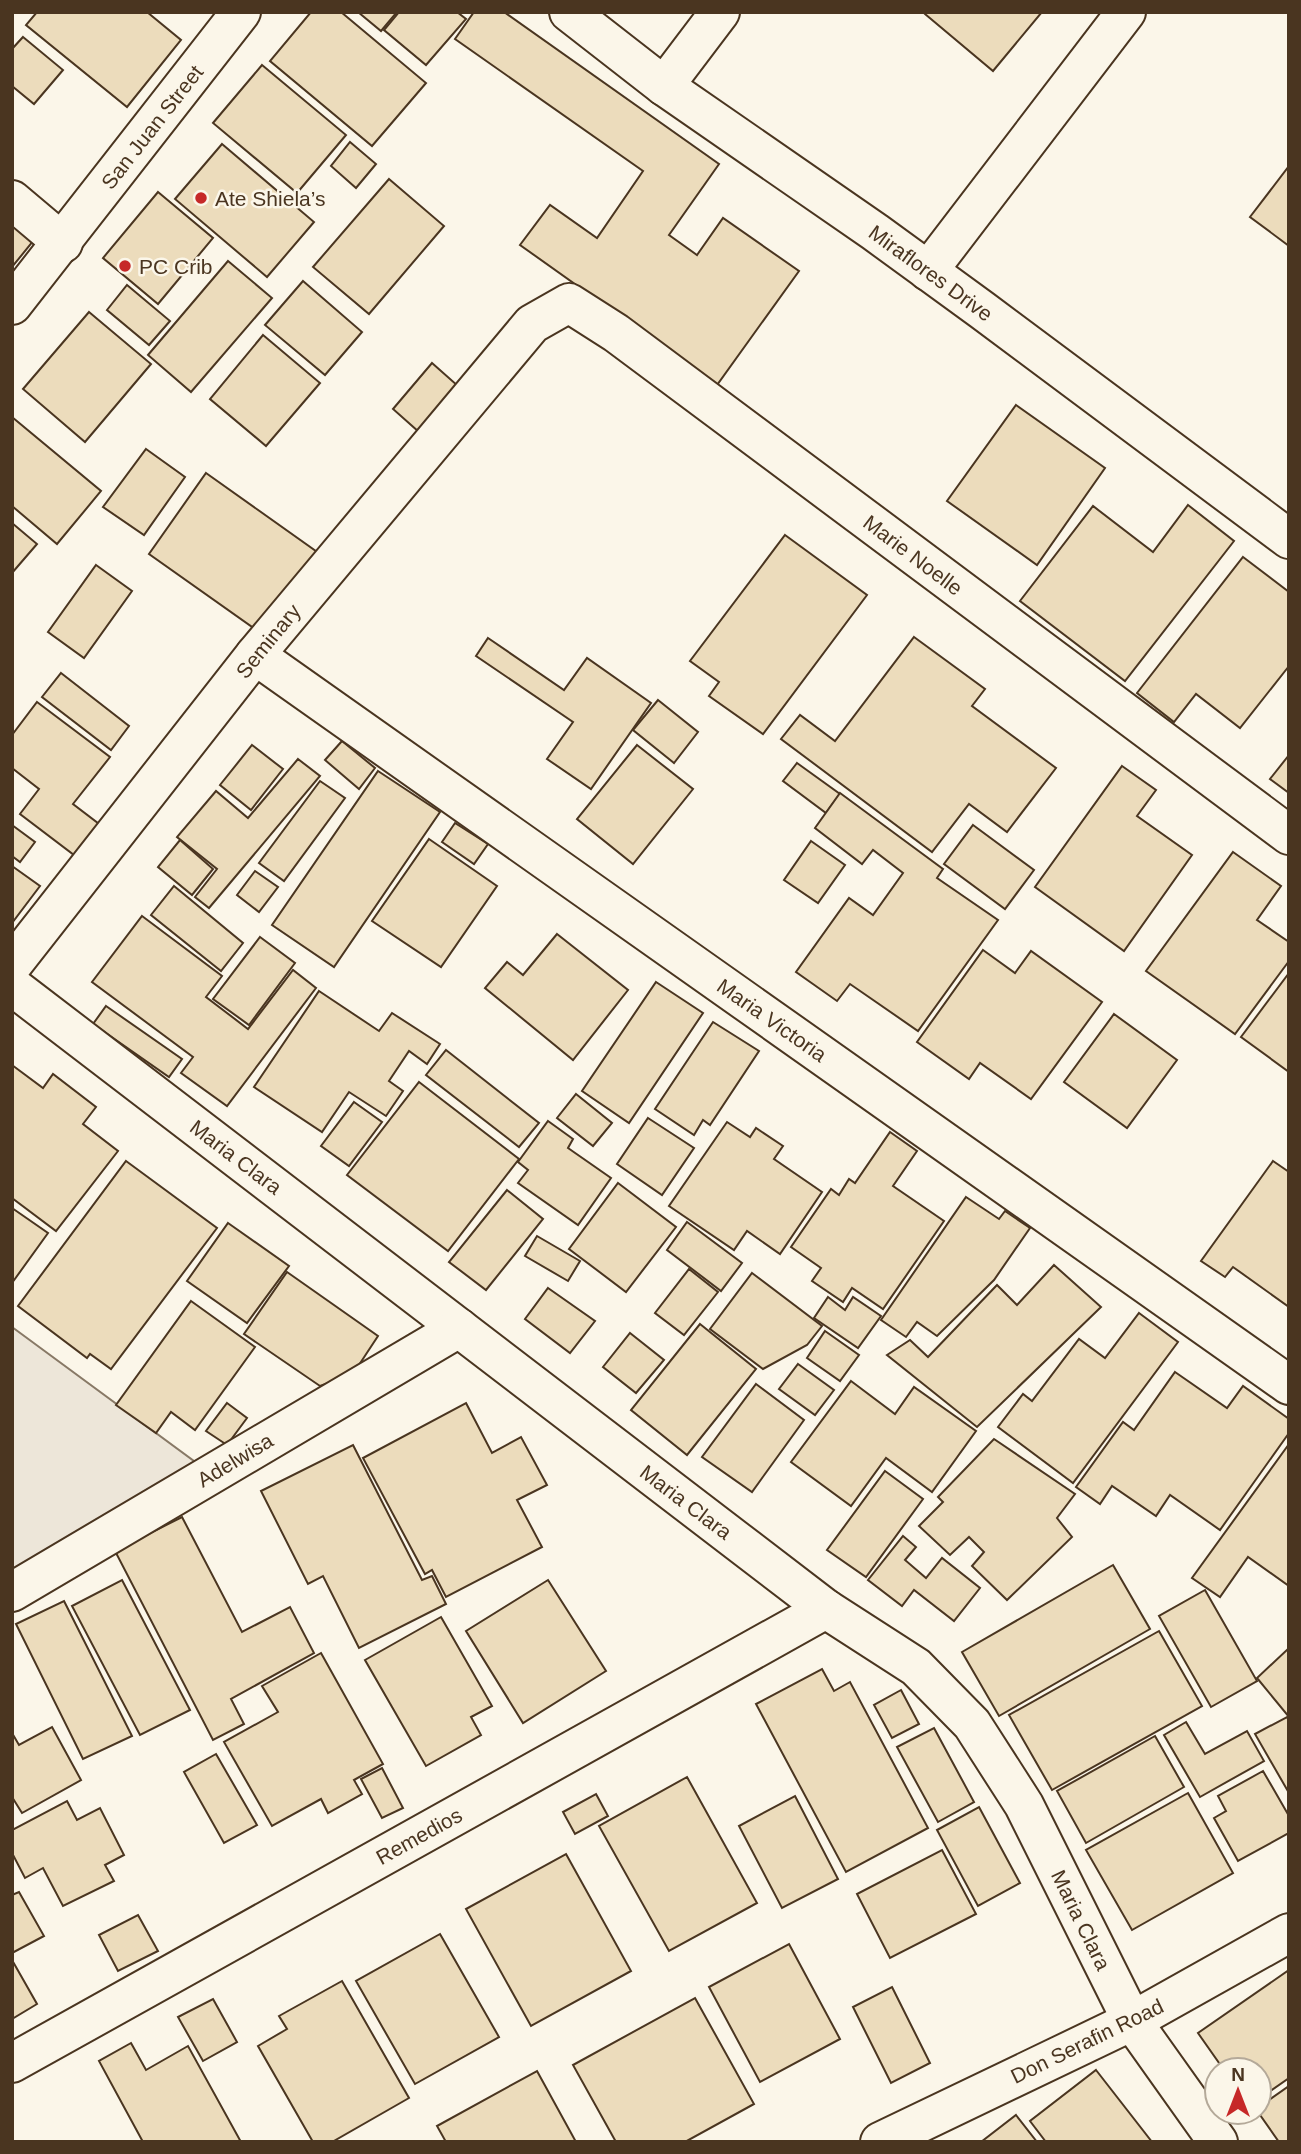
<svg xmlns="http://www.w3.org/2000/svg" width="1301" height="2154" font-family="Helvetica,sans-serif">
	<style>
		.park { fill: #ede6d9; stroke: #887966; stroke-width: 2 }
		.building { fill: #ecdcbc; stroke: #4a3520; stroke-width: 2 }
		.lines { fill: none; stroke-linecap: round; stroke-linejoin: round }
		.minor-casing { stroke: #4a3520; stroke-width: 42 }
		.minor { stroke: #fbf6e9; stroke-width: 38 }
		.poi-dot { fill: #c62828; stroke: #fbf6e9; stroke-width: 2.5 }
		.labels { text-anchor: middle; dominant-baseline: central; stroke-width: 5; stroke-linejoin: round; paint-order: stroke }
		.street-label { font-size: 21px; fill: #4a3520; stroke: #fbf6e9 }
		.poi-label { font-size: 21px; fill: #4a3520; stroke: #fbf6e9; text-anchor: start }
	</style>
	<rect width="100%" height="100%" fill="#fbf6e9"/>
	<!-- park -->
	<polygon class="park" points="12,1327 202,1467 12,1580"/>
	<!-- building -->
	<g class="building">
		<polygon points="37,12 147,12 181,40 127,107 26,25"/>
		<polygon points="311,12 341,12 426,83 372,146 270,61"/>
		<polygon points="358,12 397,12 381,31"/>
		<polygon points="399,12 457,12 466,19 426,65 384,30"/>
		<polygon points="474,12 504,12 719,164 669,235 697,255 723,218 799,271 717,385 520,245 550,205 597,238 643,171 455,39"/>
		<polygon points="926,12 1042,12 993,71 925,14"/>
		<polygon points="23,37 63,70 34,104 12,86 12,49"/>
		<polygon points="262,65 346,135 297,193 213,123"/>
		<polygon points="350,142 376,164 356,188 331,166"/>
		<polygon points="222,144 314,222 267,277 175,199"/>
		<polygon points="1289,166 1289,246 1250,217"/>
		<polygon points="389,179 444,226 369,314 313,267"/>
		<polygon points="158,192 213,238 158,304 103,258"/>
		<polygon points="12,222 34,240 12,267"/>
		<polygon points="228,261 272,298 191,392 148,355"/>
		<polygon points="303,281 362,332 325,375 265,325"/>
		<polygon points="127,285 170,321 149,345 107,310"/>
		<polygon points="89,312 151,364 85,442 23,389"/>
		<polygon points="263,335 320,383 266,446 210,399"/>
		<polygon points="432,363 458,386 419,432 393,409"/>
		<polygon points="1016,405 1105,468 1037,565 947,501"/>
		<polygon points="12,417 101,491 57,544 12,506"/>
		<polygon points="146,449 185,477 144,535 103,507"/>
		<polygon points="206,473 320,554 262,634 149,554"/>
		<polygon points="1188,505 1234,541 1125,681 1020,601 1093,506 1153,552"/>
		<polygon points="12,523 37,544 12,573"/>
		<polygon points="785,535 867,595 763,734 709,696 719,682 690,661"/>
		<polygon points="1243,557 1289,592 1289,666 1240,728 1196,694 1174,722 1137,693"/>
		<polygon points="96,565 132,591 84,658 48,632"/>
		<polygon points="914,637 985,689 972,706 1056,768 1007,832 969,804 932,852 781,739 800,715 835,741"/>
		<polygon points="488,638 564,690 587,658 651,703 591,789 547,759 573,722 476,656"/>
		<polygon points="61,673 129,726 111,750 42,697"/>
		<polygon points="658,700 698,732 674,763 633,730"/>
		<polygon points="37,702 110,757 73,804 103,827 78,858 20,814 39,789 12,768 12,735"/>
		<polygon points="342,741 375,768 359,789 325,760"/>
		<polygon points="252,745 283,769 251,810 220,785"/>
		<polygon points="637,745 693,789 633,864 577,819"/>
		<polygon points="1289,755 1289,793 1270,779"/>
		<polygon points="298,759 320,776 209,908 195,897 217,869 177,837 216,791 248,818"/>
		<polygon points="797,763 840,794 826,813 783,781"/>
		<polygon points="1122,766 1156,790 1137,816 1192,855 1124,951 1035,887"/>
		<polygon points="378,771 440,812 334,967 272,925"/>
		<polygon points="320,781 345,798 284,881 259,863"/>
		<polygon points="840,793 943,869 937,878 998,920 918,1031 850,984 837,1001 796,972 849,898 873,915 903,873 873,850 862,864 815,828"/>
		<polygon points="455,823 488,844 474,864 442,842"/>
		<polygon points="12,825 35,842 20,862 12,856"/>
		<polygon points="973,825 1034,870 1005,909 944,864"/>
		<polygon points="429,839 497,886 441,967 372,921"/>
		<polygon points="180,840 213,869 192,895 158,867"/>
		<polygon points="811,841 845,865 818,903 784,880"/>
		<polygon points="1233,852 1281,886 1257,920 1289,942 1289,961 1235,1034 1146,971"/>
		<polygon points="12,866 40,886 12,923"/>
		<polygon points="255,871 278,887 259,912 237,895"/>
		<polygon points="174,886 243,943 221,971 151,915"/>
		<polygon points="142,916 222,976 206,997 248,1029 293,970 316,988 227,1106 181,1073 193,1057 92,982"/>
		<polygon points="557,934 628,990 573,1060 485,988 507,962 523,975"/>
		<polygon points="260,937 295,963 249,1025 213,999"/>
		<polygon points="983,950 1015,973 1031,951 1102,1002 1031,1099 980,1063 969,1079 917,1042"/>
		<polygon points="1289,973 1289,1072 1241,1037"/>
		<polygon points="656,982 703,1013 629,1123 582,1091"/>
		<polygon points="319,991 379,1031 392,1013 440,1044 427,1064 409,1051 389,1081 403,1091 386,1116 349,1092 322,1132 254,1087"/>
		<polygon points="106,1006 182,1059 169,1077 93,1024"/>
		<polygon points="1114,1014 1177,1060 1127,1128 1064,1082"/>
		<polygon points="713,1022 759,1051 710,1125 703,1120 694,1135 655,1109"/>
		<polygon points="446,1050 539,1123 519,1147 426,1075"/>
		<polygon points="12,1065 43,1088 53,1074 96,1107 83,1124 118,1151 56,1231 12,1198"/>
		<polygon points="419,1082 519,1159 448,1251 347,1175"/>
		<polygon points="576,1094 612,1123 593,1146 557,1118"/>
		<polygon points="354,1102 382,1122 349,1166 321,1146"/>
		<polygon points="648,1118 694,1148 662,1195 617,1164"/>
		<polygon points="548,1121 573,1139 568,1148 611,1178 578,1225 518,1183 528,1170 518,1162"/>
		<polygon points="727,1122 750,1137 756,1128 783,1146 774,1159 822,1192 780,1254 747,1231 734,1250 669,1206"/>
		<polygon points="890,1132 917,1151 893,1186 944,1221 883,1309 852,1288 843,1302 812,1281 821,1268 791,1247 831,1189 839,1195 849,1179 855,1183"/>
		<polygon points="126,1161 217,1228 111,1369 90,1354 87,1358 18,1306"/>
		<polygon points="1273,1161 1289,1172 1289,1307 1233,1267 1225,1277 1201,1261"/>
		<polygon points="618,1183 676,1227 626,1292 569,1249"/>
		<polygon points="507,1190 543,1219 486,1290 449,1262"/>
		<polygon points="966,1197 999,1219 1005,1211 1030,1228 994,1280 937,1336 917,1322 906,1337 881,1320"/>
		<polygon points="12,1208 48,1233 12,1283"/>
		<polygon points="687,1222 742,1263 721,1291 667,1250"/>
		<polygon points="228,1223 289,1266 247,1323 187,1281"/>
		<polygon points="537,1236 580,1261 568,1281 525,1256"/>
		<polygon points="1054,1265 1101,1307 977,1427 887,1355 910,1340 928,1357 997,1285 1017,1305"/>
		<polygon points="689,1269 718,1292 684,1335 655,1313"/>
		<polygon points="287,1272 378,1336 353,1374 320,1386 244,1334"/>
		<polygon points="752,1273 822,1326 807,1345 763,1369 710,1329"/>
		<polygon points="548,1288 595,1321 570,1353 525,1319"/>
		<polygon points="828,1297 845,1310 853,1297 881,1316 858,1348 814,1318"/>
		<polygon points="191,1301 255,1347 195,1430 171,1412 156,1433 116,1405"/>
		<polygon points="1139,1313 1178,1342 1073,1483 998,1427 1023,1394 1032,1401 1079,1339 1105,1358"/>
		<polygon points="700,1324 756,1369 687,1455 631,1410"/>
		<polygon points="825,1331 859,1355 840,1381 807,1358"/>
		<polygon points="630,1333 664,1360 636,1393 603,1367"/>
		<polygon points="798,1364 834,1390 815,1415 779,1389"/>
		<polygon points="1175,1372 1227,1408 1243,1386 1289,1419 1289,1433 1220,1530 1170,1495 1156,1516 1112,1486 1100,1504 1076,1487 1123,1422 1134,1430"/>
		<polygon points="851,1381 895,1414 914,1387 976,1431 932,1492 886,1458 851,1506 791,1462"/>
		<polygon points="756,1384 804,1420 752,1492 702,1457"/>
		<polygon points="227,1403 247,1418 227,1445 206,1431"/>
		<polygon points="466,1403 492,1453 521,1437 547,1485 517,1500 542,1547 446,1597 432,1570 425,1574 363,1458"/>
		<polygon points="994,1439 1075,1494 1057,1518 1072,1537 1007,1600 972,1566 984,1552 969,1537 950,1555 919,1526 943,1502 938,1497"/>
		<polygon points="1289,1444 1289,1586 1248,1557 1220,1597 1192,1578"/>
		<polygon points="353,1445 422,1580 432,1576 446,1604 359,1648 323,1576 308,1584 261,1491"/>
		<polygon points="885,1471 923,1499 866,1577 827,1550"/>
		<polygon points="182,1517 242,1632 290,1607 314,1653 231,1699 244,1724 213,1740 115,1551"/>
		<polygon points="903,1536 916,1547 905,1560 926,1578 942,1558 980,1588 954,1621 914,1590 902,1606 868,1580"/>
		<polygon points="1113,1565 1150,1629 999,1716 962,1652"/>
		<polygon points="122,1580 190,1710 140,1735 72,1606"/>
		<polygon points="548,1580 606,1671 523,1723 466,1631"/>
		<polygon points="1205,1590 1257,1681 1211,1707 1159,1616"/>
		<polygon points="64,1601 132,1736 83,1759 16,1624"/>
		<polygon points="441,1617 492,1706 471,1717 481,1735 426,1766 365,1660"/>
		<polygon points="1159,1631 1202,1706 1052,1790 1009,1715"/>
		<polygon points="1289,1648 1289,1717 1257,1678"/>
		<polygon points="321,1653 383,1764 354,1780 362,1794 328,1813 321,1799 272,1826 224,1742 278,1712 262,1686"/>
		<polygon points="822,1669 834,1691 850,1682 928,1828 846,1872 756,1704"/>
		<polygon points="901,1690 919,1724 892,1738 874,1705"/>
		<polygon points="1287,1717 1289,1721 1289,1793 1255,1734"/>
		<polygon points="1186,1722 1205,1754 1247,1731 1264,1761 1200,1797 1164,1735"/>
		<polygon points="52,1727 81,1780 22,1813 12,1797 12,1733 19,1745"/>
		<polygon points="934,1728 974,1802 938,1822 897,1747"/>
		<polygon points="1155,1736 1184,1787 1086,1843 1057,1791"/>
		<polygon points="216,1754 257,1825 224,1843 184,1772"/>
		<polygon points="382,1768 403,1808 382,1818 361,1779"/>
		<polygon points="1263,1771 1289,1816 1289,1833 1238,1861 1214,1818 1226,1811 1218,1796"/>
		<polygon points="687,1777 757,1903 669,1951 599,1826"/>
		<polygon points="1188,1793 1233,1873 1132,1930 1086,1850"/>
		<polygon points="596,1794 608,1816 575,1834 563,1812"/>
		<polygon points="795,1796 838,1879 782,1908 739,1826"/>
		<polygon points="67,1801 77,1820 100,1808 124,1855 105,1865 114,1881 63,1906 43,1868 25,1878 12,1853 12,1830"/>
		<polygon points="979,1807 1020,1883 978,1906 937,1830"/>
		<polygon points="942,1850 976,1914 890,1958 857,1894"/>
		<polygon points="566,1854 631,1971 531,2026 466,1909"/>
		<polygon points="19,1892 44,1936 12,1953 12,1895"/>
		<polygon points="138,1915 158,1951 118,1971 99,1935"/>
		<polygon points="440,1934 499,2037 415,2084 356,1981"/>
		<polygon points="789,1944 840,2039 760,2082 709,1987"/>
		<polygon points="12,1960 37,2004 12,2019"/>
		<polygon points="1289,1970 1289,2078 1259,2099 1259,2070 1224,2070 1198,2033"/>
		<polygon points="342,1981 409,2098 332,2142 313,2142 258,2046 287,2029 279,2016"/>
		<polygon points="892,1987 930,2063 891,2083 853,2007"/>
		<polygon points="695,1998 754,2104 685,2142 616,2142 573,2065"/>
		<polygon points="213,1999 237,2042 203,2061 178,2017"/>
		<polygon points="131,2043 146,2070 188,2046 241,2142 143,2142 99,2061"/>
		<polygon points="1096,2070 1152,2142 1046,2142 1030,2121"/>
		<polygon points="537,2071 576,2142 446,2142 437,2126"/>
		<polygon points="1289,2086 1289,2142 1279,2142 1258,2112 1259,2107"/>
		<polygon points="1016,2115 1037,2142 981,2142"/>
	</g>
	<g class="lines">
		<!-- minor casing -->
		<g class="minor-casing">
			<g id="minor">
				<polyline points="569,12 664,86 875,232 982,310 1289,539"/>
				<polyline points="664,86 720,12"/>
				<polyline points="12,200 63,243"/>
				<polyline points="928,271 1126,12"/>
				<polyline points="12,305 241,12"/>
				<polyline points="255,655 1289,1385"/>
				<polyline points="12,965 255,655 532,324 569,303 616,333 1289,835"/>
				<polyline points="12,986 826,1609 916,1667 972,1724 1024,1805 1132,2021 1218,2142"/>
				<polyline points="12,1592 459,1328"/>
				<polyline points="12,2063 826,1609"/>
				<polyline points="880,2142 1132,2021 1289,1933"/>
			</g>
		</g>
		<!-- minor -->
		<use href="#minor" class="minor"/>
	</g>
	<!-- markers -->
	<g class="poi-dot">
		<circle cx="201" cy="198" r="7"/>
		<circle cx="125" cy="266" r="7"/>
	</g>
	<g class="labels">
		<!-- street labels -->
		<g class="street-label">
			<text transform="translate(152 127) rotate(-52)">San Juan Street</text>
			<text transform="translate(931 273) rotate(36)">Miraflores Drive</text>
			<text transform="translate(913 555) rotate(37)">Marie Noelle</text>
			<text transform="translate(268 641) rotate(-51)">Seminary</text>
			<text transform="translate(772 1020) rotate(35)">Maria Victoria</text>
			<text transform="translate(236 1157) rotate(37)">Maria Clara</text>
			<text transform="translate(235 1460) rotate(-31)">Adelwisa</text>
			<text transform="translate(686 1502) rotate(37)">Maria Clara</text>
			<text transform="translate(419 1836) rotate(-29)">Remedios</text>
			<text transform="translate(1081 1920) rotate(64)">Maria Clara</text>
			<text transform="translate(1087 2041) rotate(-26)">Don Serafin Road</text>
		</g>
		<!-- poi labels -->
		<g class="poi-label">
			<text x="215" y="198">Ate Shiela’s</text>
			<text x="139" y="266">PC Crib</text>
		</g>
	</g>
	<!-- border -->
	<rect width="1301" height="2154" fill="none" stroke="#4a3520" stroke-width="28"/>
	<!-- north arrow -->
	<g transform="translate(1238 2091)"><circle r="33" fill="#fbf6e9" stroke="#b4a999" stroke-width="2"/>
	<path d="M0-5L12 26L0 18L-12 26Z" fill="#c62828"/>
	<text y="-10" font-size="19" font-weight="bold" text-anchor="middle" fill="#4a3520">N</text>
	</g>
</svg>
